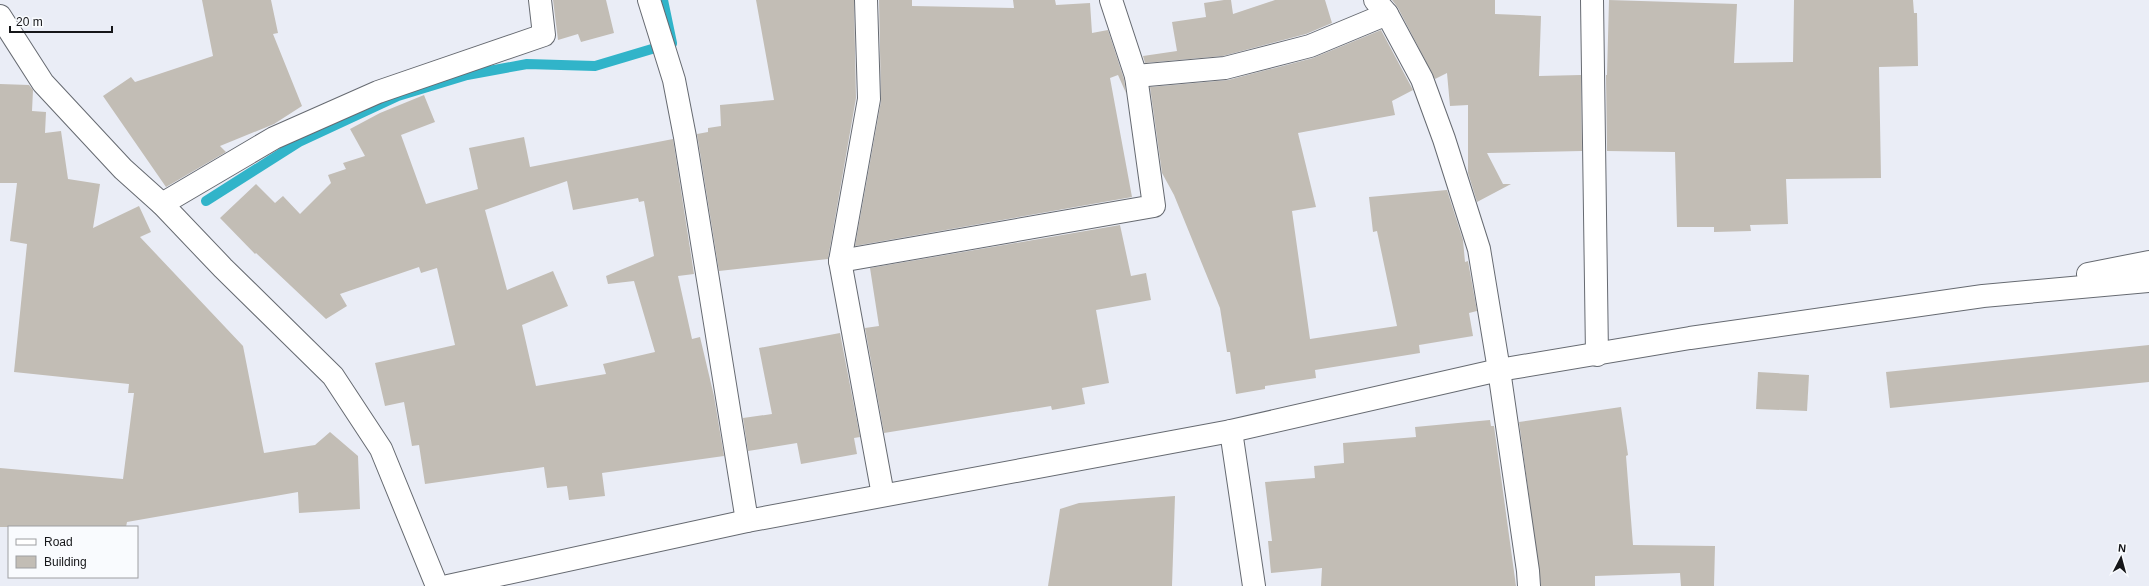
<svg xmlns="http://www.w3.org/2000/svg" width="2149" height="586" font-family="Arial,sans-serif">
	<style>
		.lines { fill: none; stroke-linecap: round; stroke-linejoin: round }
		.stream { stroke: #31b4c9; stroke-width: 10 }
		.building { fill: #c2bdb5; fill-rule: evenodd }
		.minor-casing { stroke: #666a71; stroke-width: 24 }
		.minor { stroke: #fff; stroke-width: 22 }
	</style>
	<rect width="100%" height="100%" fill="#eaedf6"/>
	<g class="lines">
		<!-- stream -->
		<polyline class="stream" points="206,201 299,142 398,96 467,75 527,64 595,66 672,43 663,0"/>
	</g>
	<!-- building -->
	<g class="building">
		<polygon points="202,0 271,0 278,33 273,34 302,106 274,124 220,146 226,152 166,187 103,96 131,77 135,82 213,56"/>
		<polygon points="553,0 606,0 614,33 581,42 578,34 558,40"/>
		<polygon points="756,0 854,0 856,98 828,259 719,271 697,134 708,132 708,128 721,126 720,105 774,100"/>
		<polygon points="879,0 912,0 912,6 1014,8 1013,0 1055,0 1056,5 1090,3 1092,33 1108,30 1124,79 1126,93 1118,75 1110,78 1132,197 855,246 881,101"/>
		<polygon points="1224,0 1231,0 1233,14 1275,0 1325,0 1332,23 1306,34 1223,56 1145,63 1143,56 1177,51 1172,22 1206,17 1204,3"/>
		<polygon points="1392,0 1495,0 1495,14 1541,16 1539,76 1581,75 1582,151 1487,153 1503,184 1511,184 1477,202 1468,173 1468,105 1450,106 1447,73 1435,79 1398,8"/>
		<polygon points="1609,0 1737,4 1734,63 1793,62 1794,0 1913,0 1914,13 1917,13 1918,66 1879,67 1881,178 1786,179 1788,224 1750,225 1751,231 1714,232 1714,227 1677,227 1675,152 1607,151 1606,75 1607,75"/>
		<polygon points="1381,30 1413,90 1392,101 1395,115 1298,133 1316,207 1292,211 1310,339 1397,326 1377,231 1373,232 1369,197 1447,190 1463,240 1465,262 1468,261 1477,311 1469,313 1473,336 1419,345 1420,353 1315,370 1316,378 1265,386 1265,389 1236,394 1230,352 1227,352 1220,308 1174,195 1162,173 1150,87 1228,80 1313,58"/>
		<polygon points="0,84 29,85 33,90 32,111 46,112 45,133 61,131 68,179 100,184 93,228 139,206 151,232 140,237 243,346 264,453 315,445 330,432 358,456 360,509 299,513 298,492 127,522 126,527 0,527 0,468 123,479 134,393 128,393 129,384 14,372 27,244 10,241 17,183 0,183"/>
		<path d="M424 95 435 122 401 135 426 204 478 189 469 148 524 137 530 167 673 139 694 274 678 276 692 339 700 337 714 396 724 456 602 473 605 496 569 500 567 486 547 488 544 467 425 484 419 445 412 446 404 402 385 406 375 363 455 345 437 268 421 273 419 267 340 294 347 306 326 319 256 253 255 254 220 218 256 184 275 203 283 196 300 214 331 183 328 175 346 169 343 163 365 156 350 129 380 113ZM567 181 573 210 638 198 639 202 644 201 654 256 606 276 608 284 634 281 655 352 603 364 606 374 536 386 522 325 568 306 553 271 507 290 485 210Z"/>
		<polygon points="1120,225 1131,276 1146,273 1151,300 1096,310 1109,383 1082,388 1085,404 1052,410 1051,406 884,433 865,328 879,326 870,268"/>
		<polygon points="840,333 860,437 854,438 857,454 801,464 797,443 748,451 743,418 772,414 759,348"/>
		<polygon points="2149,345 2149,382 1890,408 1886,372"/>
		<polygon points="1758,372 1809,375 1807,411 1756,409"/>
		<polygon points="1621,407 1628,455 1626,456 1633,545 1715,546 1714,586 1681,586 1680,573 1595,576 1595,586 1541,586 1519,422"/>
		<polygon points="1490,420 1491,426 1494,426 1516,586 1321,586 1322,568 1271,573 1268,541 1272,541 1265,482 1315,478 1314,466 1344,463 1343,443 1416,437 1415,427"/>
		<polygon points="1175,496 1172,586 1048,586 1060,509 1079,503"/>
	</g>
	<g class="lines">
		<!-- minor casing -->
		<g class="minor-casing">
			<g id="minor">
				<polyline points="649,0 674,80 685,137 747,521"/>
				<polyline points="866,0 869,99 840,261 883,495"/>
				<polyline points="1375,0 1387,14 1422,79 1444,139 1479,249 1499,370 1528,571 1529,586"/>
				<polyline points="1592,0 1597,355"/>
				<polyline points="0,16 43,83 123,169 162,204 223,268 333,376 381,449 437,586"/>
				<polyline points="1136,76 1225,68 1310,46 1387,14"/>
				<polyline points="162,204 274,138 378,92 544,35 540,0"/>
				<polyline points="840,261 1154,206 1136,76 1111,0"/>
				<polyline points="2088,274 2149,262"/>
				<polyline points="1231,431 1254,586"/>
				<polyline points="448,586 747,521 1231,431 1499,370 1690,338 1983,296 2149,281"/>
			</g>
		</g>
		<!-- minor -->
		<use href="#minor" class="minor"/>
	</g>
	<!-- legend -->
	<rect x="8" y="526" width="130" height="52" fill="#f9fbfe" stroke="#9e9fa2"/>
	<rect x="16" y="539" width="20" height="6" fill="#ffffff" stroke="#9e9fa2"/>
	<text x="44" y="546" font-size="12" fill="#151619">Road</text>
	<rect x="16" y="556" width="20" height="12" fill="#c2bdb5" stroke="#9e9fa2"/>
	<text x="44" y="566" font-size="12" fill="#151619">Building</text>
	<!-- north arrow -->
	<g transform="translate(2121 558) rotate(6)" stroke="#f9fbfe" stroke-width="3" paint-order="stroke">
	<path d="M0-3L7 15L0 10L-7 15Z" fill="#151619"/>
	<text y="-6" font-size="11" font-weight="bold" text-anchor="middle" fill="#151619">N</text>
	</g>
	<!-- scale -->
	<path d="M10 26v6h102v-6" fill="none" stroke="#151619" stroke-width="2"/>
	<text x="16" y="26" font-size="12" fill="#151619" stroke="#f9fbfe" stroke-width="3" paint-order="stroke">20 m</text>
</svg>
